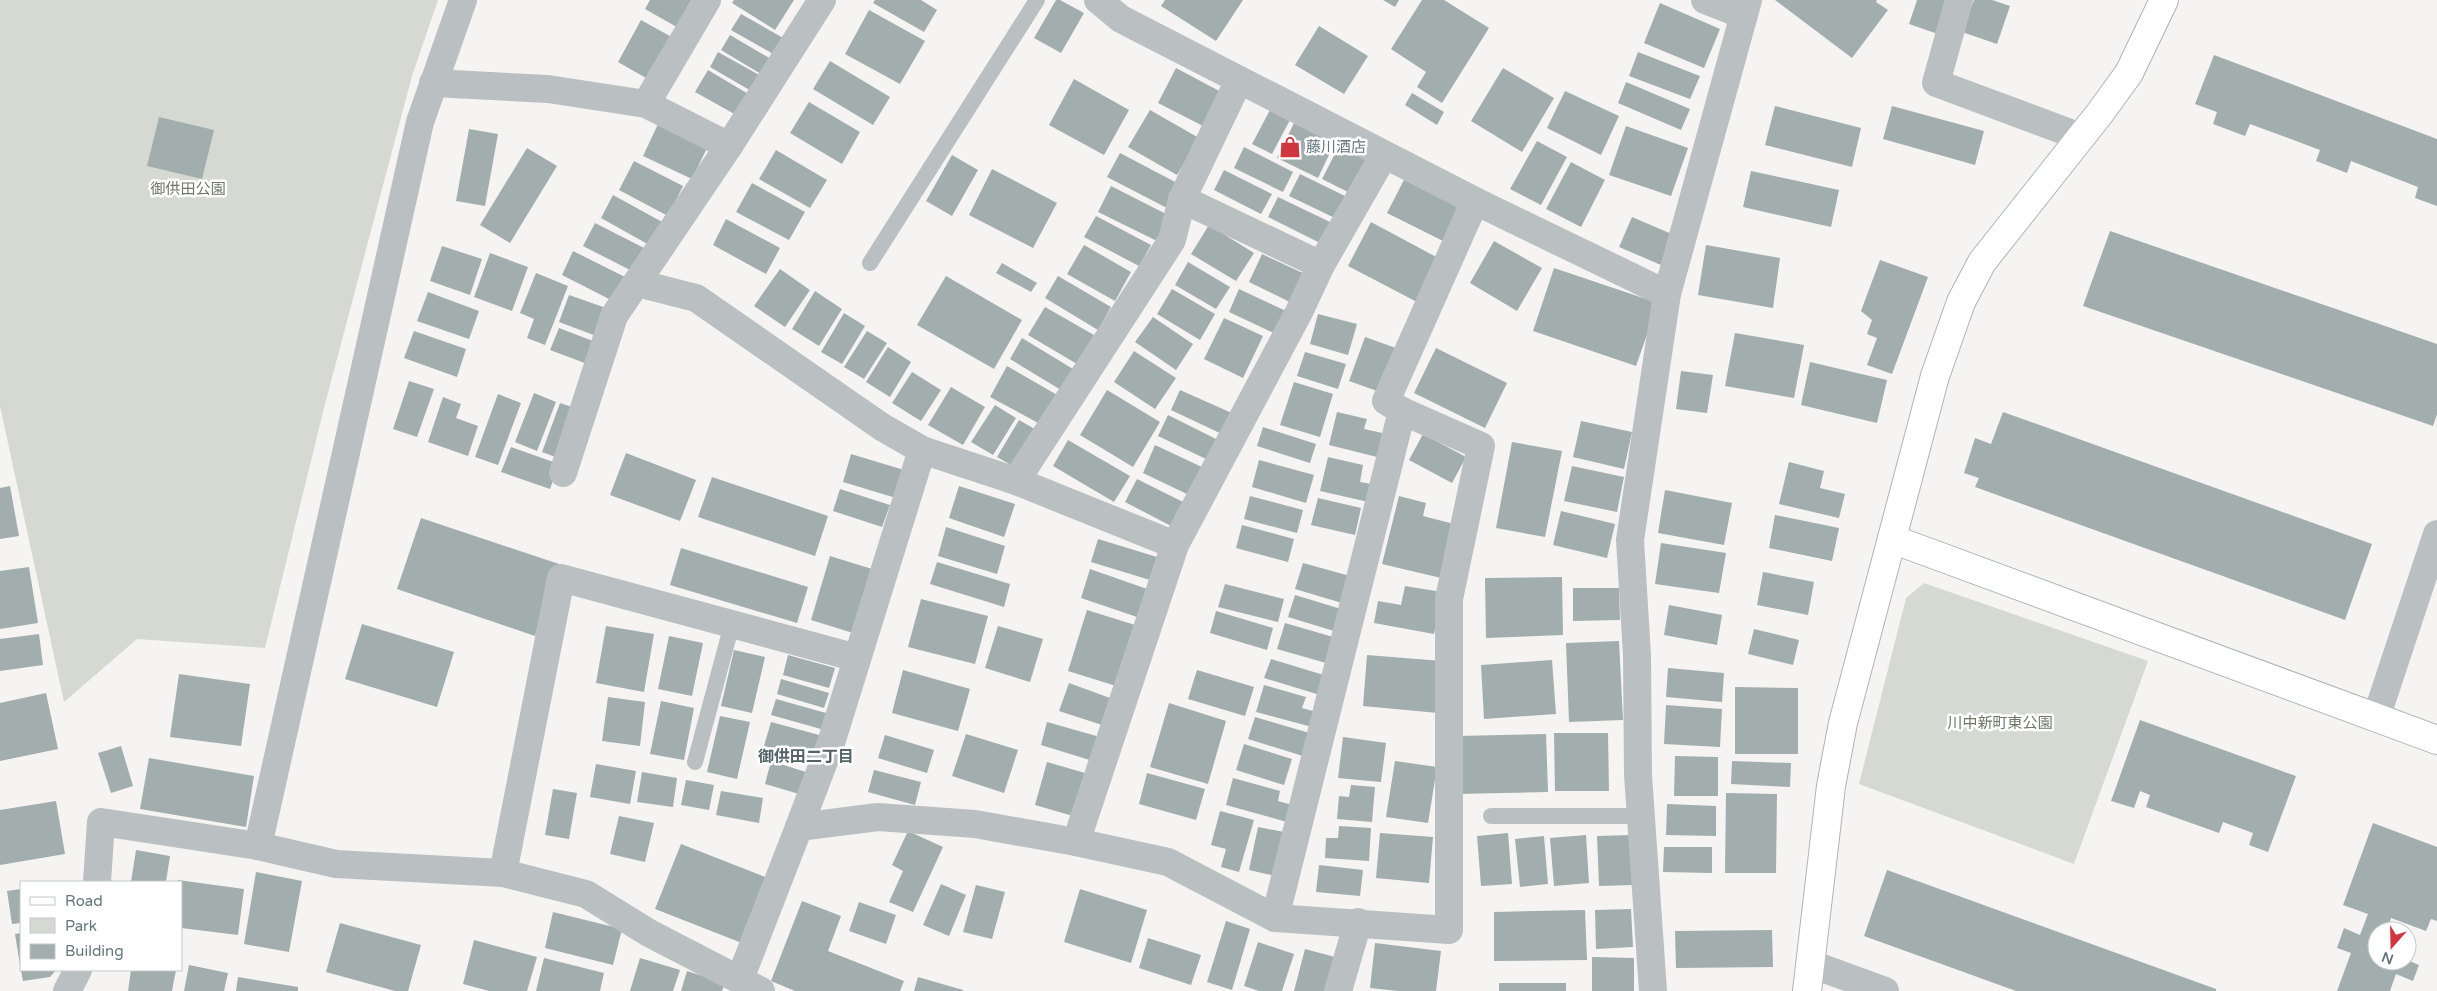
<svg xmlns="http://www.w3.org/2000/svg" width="2437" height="991" font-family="'Varela Round','Noto Sans JP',sans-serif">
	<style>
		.green { fill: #d6d9d1 }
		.building { fill: #a2adae }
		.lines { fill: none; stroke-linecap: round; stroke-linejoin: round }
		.secondary-casing { stroke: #acb4b6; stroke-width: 30 }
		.lane { stroke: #bac0c1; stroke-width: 16 }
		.street { stroke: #bac0c1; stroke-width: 28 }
		.secondary { stroke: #fff; stroke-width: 28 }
		.labels { text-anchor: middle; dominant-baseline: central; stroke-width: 5; stroke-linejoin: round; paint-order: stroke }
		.poi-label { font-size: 15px; fill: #63777a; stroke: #fff; text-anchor: start }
		.park-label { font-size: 15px; fill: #6e7865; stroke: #fff }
		.neighbourhood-label { font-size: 16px; font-weight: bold; fill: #546366; stroke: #fff }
	</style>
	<rect width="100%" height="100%" fill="#f5f4f2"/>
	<!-- green -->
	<g class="green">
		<polygon points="0,0 438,0 412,76 324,408 265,648 137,639 64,702 0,406"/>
		<polygon points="1924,583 2148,661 2074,864 1859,784 1906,598"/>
	</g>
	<!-- building -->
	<g class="building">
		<polygon points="650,0 700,0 682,30 645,9"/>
		<polygon points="734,0 794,0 775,30 732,3"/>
		<polygon points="875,0 921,0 937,10 924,32 873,3"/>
		<polygon points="1056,0 1060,0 1084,13 1061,53 1034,38"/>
		<polygon points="1165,0 1243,0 1216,41 1161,6"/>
		<polygon points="1383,0 1399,0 1395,7"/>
		<polygon points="1422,0 1444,0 1489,28 1442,103 1417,87 1426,72 1391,49"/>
		<polygon points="1775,0 1877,0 1876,2 1888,10 1852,58"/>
		<polygon points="1917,0 1949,0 1938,34 1909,24"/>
		<polygon points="1974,0 1992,0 2010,6 1997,44 1962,32"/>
		<polygon points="1660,3 1720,29 1704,68 1644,43"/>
		<polygon points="869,10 925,41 900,84 845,54"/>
		<polygon points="741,14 785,39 775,55 731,30"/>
		<polygon points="641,20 677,40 653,82 618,62"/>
		<polygon points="1319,26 1368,56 1344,94 1295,65"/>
		<polygon points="730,35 771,59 761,74 721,50"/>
		<polygon points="718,52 761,76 753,92 710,67"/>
		<polygon points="1638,52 1700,76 1690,99 1629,76"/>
		<polygon points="2214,55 2437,139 2437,206 2415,198 2418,187 2351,161 2347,173 2316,161 2320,150 2250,124 2245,136 2213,124 2217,112 2195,104"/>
		<polygon points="830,61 890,97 873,125 813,89"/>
		<polygon points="1176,68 1223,93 1205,127 1158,103"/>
		<polygon points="1503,68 1554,98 1522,152 1471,121"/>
		<polygon points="708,70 750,95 738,116 695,92"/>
		<polygon points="1074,79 1129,110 1104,155 1049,125"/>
		<polygon points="1626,82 1690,109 1681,130 1618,103"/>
		<polygon points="1565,91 1619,116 1601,155 1547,128"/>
		<polygon points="1412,93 1444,112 1437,125 1405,105"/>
		<polygon points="809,102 860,132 842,164 790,133"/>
		<polygon points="1775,106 1861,128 1852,167 1765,145"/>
		<polygon points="1892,106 1984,131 1975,165 1883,139"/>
		<polygon points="1271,108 1291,118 1272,154 1252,144"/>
		<polygon points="1150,110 1199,138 1177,175 1128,147"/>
		<polygon points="159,117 214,130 202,179 147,166"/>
		<polygon points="659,122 708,146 692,179 643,156"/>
		<polygon points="1294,123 1335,142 1318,178 1277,158"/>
		<polygon points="1626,126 1688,148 1671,196 1609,175"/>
		<polygon points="469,129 498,134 485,206 456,201"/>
		<polygon points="1537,141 1567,157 1541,205 1510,189"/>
		<polygon points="1339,146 1369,160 1352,194 1322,179"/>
		<polygon points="1244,147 1293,172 1283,192 1234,168"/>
		<polygon points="527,148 557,166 510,243 480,225"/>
		<polygon points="776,150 827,180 810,208 759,179"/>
		<polygon points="1120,153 1179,184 1167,208 1107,177"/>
		<polygon points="952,155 978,170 952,216 926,201"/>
		<polygon points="634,161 683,186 668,216 619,190"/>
		<polygon points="1571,162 1605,180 1581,227 1546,209"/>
		<polygon points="992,169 1057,203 1033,248 969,215"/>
		<polygon points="1224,170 1272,194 1261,214 1214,190"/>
		<polygon points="1751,171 1839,190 1831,227 1743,207"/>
		<polygon points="1300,174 1347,197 1337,219 1289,196"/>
		<polygon points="1406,176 1466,207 1447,243 1387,213"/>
		<polygon points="752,183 805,212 789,240 736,212"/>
		<polygon points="1111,186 1170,216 1157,241 1098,212"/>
		<polygon points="613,195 664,223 651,246 601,218"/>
		<polygon points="1278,197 1330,222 1320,243 1268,217"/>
		<polygon points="1096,216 1151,245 1139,266 1084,237"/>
		<polygon points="1632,217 1674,235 1661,265 1619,247"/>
		<polygon points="726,219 780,248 766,274 713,245"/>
		<polygon points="1371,222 1440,259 1417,302 1348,266"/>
		<polygon points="595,223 648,250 636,273 583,246"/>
		<polygon points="1209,225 1254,253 1236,281 1191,254"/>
		<polygon points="2110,231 2437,344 2437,414 2433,426 2083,306"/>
		<polygon points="1494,241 1542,268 1517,311 1470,283"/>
		<polygon points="1084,245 1131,272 1115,301 1067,274"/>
		<polygon points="1706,245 1780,258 1773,308 1698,295"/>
		<polygon points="442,246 482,259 470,295 430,281"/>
		<polygon points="573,251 627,278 615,302 562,275"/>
		<polygon points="490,253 528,267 512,311 474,297"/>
		<polygon points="1262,254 1307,275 1294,304 1249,282"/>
		<polygon points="1880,260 1928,277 1892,374 1867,365 1877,338 1867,334 1872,320 1861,311"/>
		<polygon points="1188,262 1230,287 1216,309 1175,285"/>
		<polygon points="1002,263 1037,283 1031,292 996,273"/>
		<polygon points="1554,268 1658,303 1636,366 1533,331"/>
		<polygon points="780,269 810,290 785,327 754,306"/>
		<polygon points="536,273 568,286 545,345 527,338 534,319 520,313"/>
		<polygon points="946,276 1022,320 994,369 917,325"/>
		<polygon points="1058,276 1111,307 1098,330 1045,298"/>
		<polygon points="1172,289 1215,314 1200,340 1157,314"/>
		<polygon points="1239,289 1286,311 1276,334 1229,312"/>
		<polygon points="815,291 842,309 819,346 792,329"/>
		<polygon points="428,292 479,311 469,339 417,321"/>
		<polygon points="569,295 609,309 599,337 559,322"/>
		<polygon points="1045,307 1094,335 1077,364 1028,335"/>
		<polygon points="844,313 865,326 842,364 821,352"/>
		<polygon points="1318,314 1357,324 1348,355 1310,344"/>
		<polygon points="1153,317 1193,344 1176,370 1135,342"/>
		<polygon points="1224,318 1263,336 1243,378 1204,359"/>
		<polygon points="559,328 598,343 590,365 550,350"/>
		<polygon points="414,331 466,349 457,377 404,358"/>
		<polygon points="867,331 887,343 864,379 844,367"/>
		<polygon points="1735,333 1804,345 1794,398 1725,386"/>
		<polygon points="1365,337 1396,348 1380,392 1349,381"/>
		<polygon points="1022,338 1073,369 1061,390 1010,359"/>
		<polygon points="888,347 911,362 890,397 866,382"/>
		<polygon points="1436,348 1507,383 1485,428 1414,393"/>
		<polygon points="1134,351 1176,378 1155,409 1114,382"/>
		<polygon points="1305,352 1346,364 1338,389 1297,376"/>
		<polygon points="1810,362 1887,380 1877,423 1801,405"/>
		<polygon points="1007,366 1059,396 1042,425 990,397"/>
		<polygon points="1681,371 1713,375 1707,413 1676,409"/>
		<polygon points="912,372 941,390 921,421 892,403"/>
		<polygon points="409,381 434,389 417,437 393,429"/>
		<polygon points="1294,382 1333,394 1320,437 1280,425"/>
		<polygon points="951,387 985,407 963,445 928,425"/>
		<polygon points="1107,390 1160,422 1133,467 1080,435"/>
		<polygon points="1180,390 1234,414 1224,435 1171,410"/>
		<polygon points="534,393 556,402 537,451 515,442"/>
		<polygon points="498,394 521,403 498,465 475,457"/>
		<polygon points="443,397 461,404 456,418 478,426 468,456 428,442"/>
		<polygon points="560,403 578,409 561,459 542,452"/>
		<polygon points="995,405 1016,418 993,455 971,442"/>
		<polygon points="1337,412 1367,419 1364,429 1387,434 1381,458 1329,445"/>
		<polygon points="2003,412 2372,544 2345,620 1975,487 1979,478 1964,473 1975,438 1991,444"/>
		<polygon points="1168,415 1218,440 1208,460 1158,436"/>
		<polygon points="1019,420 1040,432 1018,469 997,457"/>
		<polygon points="1581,421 1632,432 1624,469 1573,457"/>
		<polygon points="1263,427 1316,444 1310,463 1257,446"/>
		<polygon points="1423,434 1466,457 1452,483 1409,460"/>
		<polygon points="1068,440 1130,476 1114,502 1053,466"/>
		<polygon points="1512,442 1562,451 1545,537 1496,528"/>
		<polygon points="1155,445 1204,468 1191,496 1143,473"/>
		<polygon points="511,447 559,464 550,489 501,472"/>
		<polygon points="626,453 696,480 680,521 610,495"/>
		<polygon points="851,454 904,470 896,498 843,482"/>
		<polygon points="1328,457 1363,465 1360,482 1377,485 1373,503 1320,491"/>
		<polygon points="1259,460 1314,475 1306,503 1252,487"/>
		<polygon points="1789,462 1824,471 1820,488 1845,494 1839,518 1779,504"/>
		<polygon points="1572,466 1624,477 1617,512 1564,501"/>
		<polygon points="712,477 828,516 815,556 698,517"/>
		<polygon points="1137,479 1187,504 1175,528 1125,502"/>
		<polygon points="10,486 19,536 0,539 0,488"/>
		<polygon points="959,486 1015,504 1004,537 949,518"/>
		<polygon points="840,489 890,505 882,527 833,511"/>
		<polygon points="1665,490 1732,503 1724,545 1658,533"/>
		<polygon points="1250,496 1303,510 1297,533 1244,519"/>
		<polygon points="1399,496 1426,503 1423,516 1454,524 1441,578 1382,564"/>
		<polygon points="1318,498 1361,508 1355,535 1311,525"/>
		<polygon points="1561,511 1615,524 1607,558 1553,545"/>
		<polygon points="1775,515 1839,528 1832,561 1769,548"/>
		<polygon points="421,518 559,564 535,636 397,589"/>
		<polygon points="1242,525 1294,539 1288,562 1236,548"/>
		<polygon points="946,527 1005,546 997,574 938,556"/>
		<polygon points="1098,539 1157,557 1150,580 1091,562"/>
		<polygon points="1661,543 1726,553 1719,593 1655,584"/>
		<polygon points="681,548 808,587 797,623 670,585"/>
		<polygon points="830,556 872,569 853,633 811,620"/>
		<polygon points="937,562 1010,584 1004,607 930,584"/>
		<polygon points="1303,563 1350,576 1342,603 1295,589"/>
		<polygon points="29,567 38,623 0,629 0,571"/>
		<polygon points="1090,569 1150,590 1140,618 1081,598"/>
		<polygon points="1763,572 1814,582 1808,615 1757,605"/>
		<polygon points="1562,577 1563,635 1486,638 1485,578"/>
		<polygon points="1225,584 1284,599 1278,622 1218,607"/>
		<polygon points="1405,586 1442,592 1434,634 1374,623 1378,601 1401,605"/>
		<polygon points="1573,588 1619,588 1620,620 1573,621"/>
		<polygon points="1295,595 1341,609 1334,631 1288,617"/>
		<polygon points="921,599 988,616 975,664 908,647"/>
		<polygon points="1669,605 1722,615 1717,645 1664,635"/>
		<polygon points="1087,610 1135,625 1116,686 1068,671"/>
		<polygon points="1216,611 1273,628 1267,650 1210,633"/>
		<polygon points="1285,623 1333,637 1326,663 1277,649"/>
		<polygon points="362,624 454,652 437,707 345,679"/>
		<polygon points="606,626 654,634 644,692 596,683"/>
		<polygon points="998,626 1043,639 1030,682 985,668"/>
		<polygon points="1754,629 1799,640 1793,665 1748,654"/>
		<polygon points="39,634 43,665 0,671 0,639"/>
		<polygon points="669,636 703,643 692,696 658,689"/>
		<polygon points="1619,641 1623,720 1569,722 1566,643"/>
		<polygon points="734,650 765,657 752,713 721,706"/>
		<polygon points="788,655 835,668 829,688 783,675"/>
		<polygon points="1367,655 1442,661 1438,713 1363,706"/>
		<polygon points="1271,659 1327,676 1320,695 1264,678"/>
		<polygon points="1552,660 1556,714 1484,719 1481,665"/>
		<polygon points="1668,668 1724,673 1722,702 1666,697"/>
		<polygon points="903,670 970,689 958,731 892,713"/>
		<polygon points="1197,670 1254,687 1245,716 1188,699"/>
		<polygon points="179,674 250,684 241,746 170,737"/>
		<polygon points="781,679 829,693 824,708 777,694"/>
		<polygon points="1069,683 1110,698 1102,725 1059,711"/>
		<polygon points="1264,685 1306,697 1302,708 1316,712 1312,727 1256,712"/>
		<polygon points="1735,687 1798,688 1798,754 1735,754"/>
		<polygon points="46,693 58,749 0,761 0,703"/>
		<polygon points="608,697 645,702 640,746 602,741"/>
		<polygon points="776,699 826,713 821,729 771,715"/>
		<polygon points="661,701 694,708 684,760 650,754"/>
		<polygon points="1169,703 1226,721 1208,784 1150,767"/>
		<polygon points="1666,705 1722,709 1720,747 1664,744"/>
		<polygon points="720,716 750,722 737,779 707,772"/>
		<polygon points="1255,717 1313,734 1306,757 1248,739"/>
		<polygon points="2140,720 2296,776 2268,852 2249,845 2253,833 2223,822 2219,833 2146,807 2150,795 2140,791 2134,808 2111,801"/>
		<polygon points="771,722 823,736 817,761 764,746"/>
		<polygon points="1047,722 1100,737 1093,761 1041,745"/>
		<polygon points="1554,733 1608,733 1609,791 1555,791"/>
		<polygon points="966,734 1018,750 1004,793 952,776"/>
		<polygon points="1546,734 1548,792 1457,794 1456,736"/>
		<polygon points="885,735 934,750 927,773 878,758"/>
		<polygon points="1343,737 1386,743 1381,782 1338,778"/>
		<polygon points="1244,744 1292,759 1284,785 1236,770"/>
		<polygon points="121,746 133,786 111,793 98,753"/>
		<polygon points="1675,756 1718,757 1718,796 1674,796"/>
		<polygon points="149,758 254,776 246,827 140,809"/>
		<polygon points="771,761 812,774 806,796 765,784"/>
		<polygon points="1395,761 1437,767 1428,823 1386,817"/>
		<polygon points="1732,761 1791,763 1790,787 1731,784"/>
		<polygon points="1047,762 1085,773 1073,816 1035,805"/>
		<polygon points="596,764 636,771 630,804 590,797"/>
		<polygon points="874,770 921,782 915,805 868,792"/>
		<polygon points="642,772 677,778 673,807 637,802"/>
		<polygon points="1147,773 1205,789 1196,820 1139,804"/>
		<polygon points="1233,778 1280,791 1278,801 1292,805 1287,822 1226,805"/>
		<polygon points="686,780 714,785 709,810 681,805"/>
		<polygon points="1351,785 1375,787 1372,822 1337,819 1339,796 1349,797"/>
		<polygon points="553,789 577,793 569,839 545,835"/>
		<polygon points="721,791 763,798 759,823 716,815"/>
		<polygon points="1726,793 1777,794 1776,873 1725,873"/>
		<polygon points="56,801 65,854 0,865 0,810"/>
		<polygon points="1667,804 1716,806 1716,836 1666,835"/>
		<polygon points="1220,811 1254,820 1239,872 1221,867 1226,849 1211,845"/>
		<polygon points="619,816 654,823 645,862 610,854"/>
		<polygon points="2373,823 2437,847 2437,921 2431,919 2426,931 2391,918 2387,931 2377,931 2377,961 2407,960 2419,965 2413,981 2396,974 2390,991 2337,991 2351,953 2337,948 2344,928 2360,935 2368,914 2343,905"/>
		<polygon points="1339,826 1371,828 1369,861 1325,858 1326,838 1338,838"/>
		<polygon points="1258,827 1289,833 1279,877 1249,870"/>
		<polygon points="908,831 943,847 913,912 889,902 903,871 892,865"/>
		<polygon points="1380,833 1433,837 1429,883 1376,878"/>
		<polygon points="1508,833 1512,884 1481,886 1477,836"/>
		<polygon points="1586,835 1589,883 1554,886 1550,838"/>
		<polygon points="1632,835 1634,885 1599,886 1597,836"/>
		<polygon points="1544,836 1548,884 1520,887 1515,839"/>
		<polygon points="681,844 773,880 747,945 655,909"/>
		<polygon points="1664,847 1712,847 1712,873 1663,872"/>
		<polygon points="136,850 170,856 166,882 131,882"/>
		<polygon points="1319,865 1363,870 1360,896 1316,892"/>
		<polygon points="1887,870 2216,989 2216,991 2016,991 1864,936"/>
		<polygon points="256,872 302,881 289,952 244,944"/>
		<polygon points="178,880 244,889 238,935 181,928 181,882 178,882"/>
		<polygon points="941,884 966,895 949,936 923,925"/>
		<polygon points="976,885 1005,892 992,939 963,932"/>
		<polygon points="21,889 21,923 12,924 7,891"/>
		<polygon points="1080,889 1147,910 1131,963 1064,942"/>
		<polygon points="802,901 841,916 828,951 904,981 900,991 795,991 771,981"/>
		<polygon points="859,902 896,915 886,944 849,931"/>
		<polygon points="1631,909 1633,947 1596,949 1595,910"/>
		<polygon points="1585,910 1587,960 1494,961 1494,912"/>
		<polygon points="553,912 622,929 613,965 545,948"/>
		<polygon points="1226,921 1250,929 1232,990 1207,982"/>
		<polygon points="340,923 421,945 408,991 395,991 326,972"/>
		<polygon points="1772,930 1773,967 1676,968 1675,931"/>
		<polygon points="21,933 21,965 20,965 15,934"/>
		<polygon points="1148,938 1201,955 1191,985 1139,968"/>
		<polygon points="474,940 537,957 527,991 489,991 463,984"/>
		<polygon points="1258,942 1294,954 1282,991 1259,991 1244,986"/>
		<polygon points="1375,943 1441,951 1436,991 1398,991 1370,988"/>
		<polygon points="1305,949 1335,957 1326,991 1294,991"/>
		<polygon points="1592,957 1634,958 1634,991 1592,991"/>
		<polygon points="544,958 604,973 600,991 536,991"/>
		<polygon points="640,958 680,970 673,991 630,991"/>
		<polygon points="189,965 228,973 224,991 184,991"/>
		<polygon points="21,970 56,970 50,977 23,981"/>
		<polygon points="131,970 176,970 172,991 128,991"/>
		<polygon points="687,971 725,983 722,991 681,991"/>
		<polygon points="238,977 298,987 298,991 236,991"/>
		<polygon points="918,977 963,990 963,991 914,991"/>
		<rect x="1499" y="983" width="67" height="8"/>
	</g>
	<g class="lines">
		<!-- secondary casing -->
		<g class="secondary-casing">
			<g id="secondary">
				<polyline points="1892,539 2437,740"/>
				<polyline points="1807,991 1831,786 1843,723 1935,376 1961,302 1982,262 2100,113 2129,73 2164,0"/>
			</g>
		</g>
		<!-- lane -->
		<g class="lane">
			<polyline points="870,263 1037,0"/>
			<polyline points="695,762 732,624"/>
			<polyline points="1491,816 1641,816"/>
		</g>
		<!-- street -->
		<g class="street">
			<polyline points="1098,0 1121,19 1475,201 1667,294"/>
			<polyline points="1705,0 1743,15"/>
			<polyline points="1959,0 1936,83 2081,137"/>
			<polyline points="433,83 548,89 646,104 729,146"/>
			<polyline points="646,104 707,0"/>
			<polyline points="1182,199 1321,265"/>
			<polyline points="637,283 696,298 882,427 922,450 1016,481 1175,545"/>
			<polyline points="563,473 614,316 729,146 822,0"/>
			<polyline points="1016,481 1172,240 1182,199 1239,80"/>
			<polyline points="2376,718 2437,534"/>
			<polyline points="799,827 831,743 922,450"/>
			<polyline points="1076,842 1175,545 1299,312 1321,265 1384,155"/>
			<polyline points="258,846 420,122 463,0"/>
			<polyline points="503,873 561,578 857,658"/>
			<polyline points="97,882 101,822 258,846 336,864 503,873 586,894 649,933 761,991"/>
			<polyline points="1275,918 1402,411"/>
			<polyline points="1811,964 1885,991"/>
			<polyline points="740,979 799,827 878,817 975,824 1076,842 1168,862 1275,918 1449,930 1449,599 1481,446 1402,411 1386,401 1475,201"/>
			<polyline points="67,991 78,970"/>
			<polyline points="1338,991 1358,922"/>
			<polyline points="1653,991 1638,775 1637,655 1630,540 1667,294 1748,0"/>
		</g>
		<!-- secondary -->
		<use href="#secondary" class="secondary"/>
	</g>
	<!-- icons -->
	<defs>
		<g id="shop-bare" transform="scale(1.725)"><path d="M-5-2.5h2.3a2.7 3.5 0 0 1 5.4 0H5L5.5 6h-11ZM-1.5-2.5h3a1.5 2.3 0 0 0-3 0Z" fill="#d1363e" stroke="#fff" stroke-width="2.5" paint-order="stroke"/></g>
	</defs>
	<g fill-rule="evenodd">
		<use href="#shop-bare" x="1290" y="147"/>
	</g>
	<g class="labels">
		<!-- poi labels -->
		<g class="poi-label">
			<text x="1306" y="147">藤川酒店</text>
		</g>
		<!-- park labels -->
		<g class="park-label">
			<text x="188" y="189">御供田公園</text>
			<text x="2000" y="723">川中新町東公園</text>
		</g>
		<!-- neighbourhood labels -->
		<g class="neighbourhood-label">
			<text x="806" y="757">御供田二丁目</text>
		</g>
	</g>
	<!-- legend -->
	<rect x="20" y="881" width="162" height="90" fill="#ffffff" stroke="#c1c9ca"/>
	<rect x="30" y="897" width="25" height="8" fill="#ffffff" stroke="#c1c9ca"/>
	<text x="65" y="906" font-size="15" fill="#63777a">Road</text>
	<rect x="30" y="918" width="25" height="15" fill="#d6d9d1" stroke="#c1c9ca"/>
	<text x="65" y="931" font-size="15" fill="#63777a">Park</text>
	<rect x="30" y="944" width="25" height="15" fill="#a2adae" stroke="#c1c9ca"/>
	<text x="65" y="956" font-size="15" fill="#63777a">Building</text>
	<!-- north arrow -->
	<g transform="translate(2392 946) rotate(200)"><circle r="24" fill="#ffffff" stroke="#c1c9ca"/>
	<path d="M0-4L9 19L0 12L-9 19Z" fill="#d1363e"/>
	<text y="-8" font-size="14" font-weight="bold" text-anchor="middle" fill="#63777a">N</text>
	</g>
</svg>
